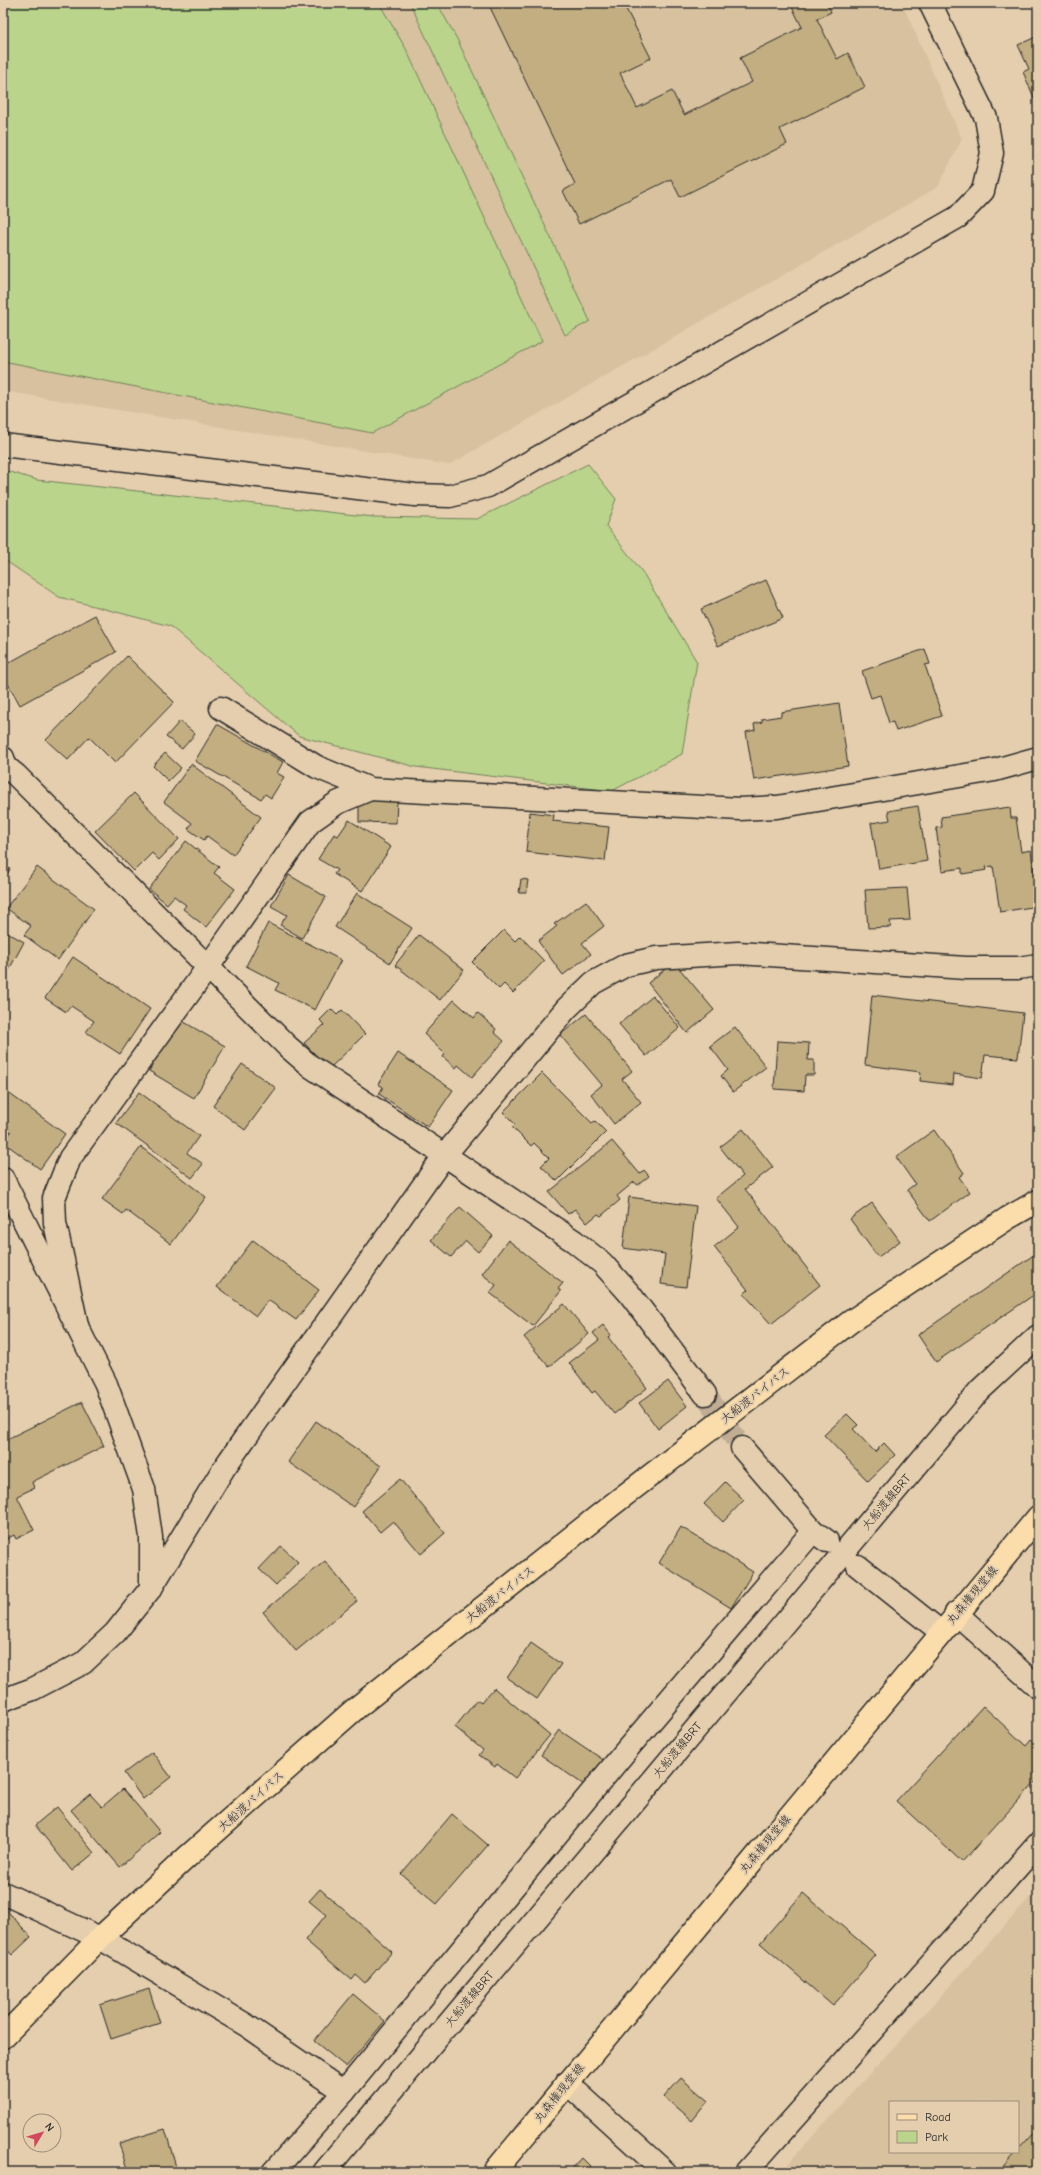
<svg xmlns="http://www.w3.org/2000/svg" width="1041" height="2175" font-family="'Comic Neue','Klee One',sans-serif">
	<style>
		.built { fill: #d7c19e; fill-rule: evenodd }
		.green { fill: #bad48b; stroke: #72805b }
		.building { fill: #c3ae81; stroke: #2b2b2b }
		.lines { fill: none; stroke-linecap: round; stroke-linejoin: round }
		.minor-tunnel { stroke: #c0ad94; stroke-width: 22; stroke-dasharray: 22 11; stroke-linecap: butt }
		.minor-casing { stroke: #2b2b2b; stroke-width: 25 }
		.major-casing { stroke: #2b2b2b; stroke-width: 25 }
		.highway-casing { stroke: #2b2b2b; stroke-width: 25 }
		.minor { stroke: #e5ceae; stroke-width: 22 }
		.major { stroke: #faddab; stroke-width: 22 }
		.highway { stroke: #faddab; stroke-width: 22 }
		.labels { text-anchor: middle; dominant-baseline: central; stroke-width: 4; stroke-linejoin: round; paint-order: stroke }
		.street-label { font-size: 12px; fill: #2b2b2b; stroke: #e5ceae }
	</style>
	<rect width="100%" height="100%" fill="#e5ceae"/>
	<filter id="ink" filterUnits="userSpaceOnUse"><feTurbulence type="fractalNoise" baseFrequency=".025" numOctaves="2"/><feDisplacementMap in="SourceGraphic" scale="8" xChannelSelector="R" yChannelSelector="G"/><feConvolveMatrix kernelMatrix="1 2 1 2 8 2 1 2 1" color-interpolation-filters="sRGB"/></filter>
	<g filter="url(#ink)">
		<!-- built -->
		<g class="built">
			<polygon points="3,3 902,3 962,139 938,187 449,465 3,391"/>
			<path d="M1038 1889V2172H780ZM890 2102H1018V2152H890Z"/>
		</g>
		<!-- green -->
		<g class="green">
			<polygon points="3,3 379,3 406,49 542,341 372,433 3,361"/>
			<polygon points="410,3 437,3 458,41 590,321 565,335"/>
			<polygon points="588,464 616,499 606,526 643,573 697,662 682,754 612,791 416,767 299,736 170,626 59,597 3,559 3,470 37,480 374,517 477,519"/>
		</g>
		<!-- building -->
		<g class="building">
			<polygon points="488,3 623,3 651,58 620,73 637,108 672,91 684,115 752,82 740,58 802,27 790,3 827,3 831,12 817,19 837,59 848,53 865,87 780,129 787,144 680,197 671,179 579,224 563,191 575,184"/>
			<polygon points="1038,36 1038,101 1036,102 1023,72 1029,69 1018,45"/>
			<polygon points="766,580 783,618 718,646 701,609"/>
			<polygon points="95,615 116,652 20,705 3,675 3,666"/>
			<polygon points="925,649 930,664 925,665 942,716 896,731 893,722 889,723 880,695 871,698 862,671"/>
			<polygon points="127,656 174,702 115,763 89,737 68,760 46,740"/>
			<polygon points="839,703 848,766 754,780 746,732 755,730 754,724 762,722 762,719 781,716 781,712"/>
			<polygon points="180,721 195,734 182,749 166,737"/>
			<polygon points="217,724 283,762 277,773 284,777 271,798 265,794 261,799 195,761"/>
			<polygon points="165,753 181,768 168,781 153,766"/>
			<polygon points="191,764 261,817 233,855 207,836 204,840 188,829 192,823 164,802"/>
			<polygon points="134,793 179,839 159,860 152,853 134,871 95,831"/>
			<polygon points="359,799 397,801 396,823 359,822"/>
			<polygon points="918,806 927,861 879,869 871,823 890,820 888,811"/>
			<polygon points="1010,807 1011,818 1016,818 1021,852 1031,850 1038,906 1000,912 993,866 986,867 987,870 962,874 962,868 942,871 936,828 942,827 941,817"/>
			<polygon points="530,812 554,815 553,821 609,827 605,861 526,852"/>
			<polygon points="349,820 391,847 362,891 334,874 337,870 318,859 334,834 338,836"/>
			<polygon points="186,841 219,867 214,873 235,889 206,927 183,909 186,905 174,896 167,904 149,889"/>
			<polygon points="3,865 10,869 3,881"/>
			<polygon points="37,867 94,909 58,960 24,935 31,926 6,908"/>
			<polygon points="289,875 326,897 302,938 280,925 287,915 271,906"/>
			<polygon points="521,879 528,880 526,893 519,893"/>
			<polygon points="907,888 910,920 890,921 891,927 868,928 865,890"/>
			<polygon points="357,893 412,928 390,963 335,927"/>
			<polygon points="586,901 604,926 582,943 591,954 563,975 538,941 557,926 554,924"/>
			<polygon points="268,923 341,960 315,1010 275,990 279,983 246,966"/>
			<polygon points="3,930 24,942 5,977 3,976"/>
			<polygon points="504,930 515,941 520,936 544,961 513,993 504,984 499,989 472,962"/>
			<polygon points="419,935 464,970 440,1000 395,965"/>
			<polygon points="73,957 150,1009 120,1054 86,1032 94,1021 71,1006 66,1012 45,998"/>
			<polygon points="674,962 714,1010 687,1033 648,983"/>
			<polygon points="872,995 1023,1013 1018,1058 985,1055 982,1078 954,1074 953,1085 920,1081 921,1072 865,1065"/>
			<polygon points="653,996 680,1028 646,1056 619,1024"/>
			<polygon points="454,1000 474,1018 478,1013 496,1029 494,1032 504,1041 472,1077 458,1065 456,1068 443,1057 445,1054 424,1034"/>
			<polygon points="331,1009 337,1015 342,1010 365,1034 329,1069 304,1043 324,1025 320,1020"/>
			<polygon points="586,1014 632,1071 622,1079 641,1102 614,1124 591,1094 602,1085 560,1035"/>
			<polygon points="179,1019 225,1046 194,1098 149,1071"/>
			<polygon points="735,1027 766,1067 733,1092 721,1076 728,1070 710,1046"/>
			<polygon points="777,1041 809,1043 808,1060 814,1060 814,1075 805,1075 804,1091 774,1089"/>
			<polygon points="398,1053 453,1090 428,1127 379,1094 383,1087 378,1084"/>
			<polygon points="242,1064 276,1088 245,1130 213,1106"/>
			<polygon points="542,1073 592,1123 595,1121 606,1132 557,1181 541,1166 549,1158 534,1143 531,1146 512,1127 515,1124 503,1112"/>
			<polygon points="7,1092 65,1134 40,1169 3,1142 11,1132 3,1127 3,1098"/>
			<polygon points="139,1092 199,1136 187,1153 203,1164 192,1178 116,1123"/>
			<polygon points="743,1129 773,1167 745,1189 820,1285 771,1324 744,1294 748,1290 714,1247 739,1227 716,1198 743,1176 720,1147"/>
			<polygon points="934,1130 964,1173 959,1177 970,1192 930,1221 907,1190 915,1184 896,1157"/>
			<polygon points="612,1141 640,1174 644,1170 649,1176 638,1185 634,1182 617,1196 620,1200 601,1216 598,1214 587,1223 575,1209 568,1214 549,1192"/>
			<polygon points="141,1147 206,1197 171,1244 126,1210 123,1214 102,1199"/>
			<polygon points="629,1197 696,1206 686,1287 661,1284 665,1254 623,1248"/>
			<polygon points="872,1203 900,1241 878,1257 850,1219"/>
			<polygon points="460,1207 493,1236 478,1252 466,1241 451,1257 431,1240"/>
			<polygon points="253,1240 319,1290 296,1320 268,1300 256,1316 217,1287"/>
			<polygon points="508,1240 563,1283 558,1289 561,1291 533,1326 490,1293 496,1285 482,1274"/>
			<polygon points="1038,1252 1038,1292 936,1362 918,1335"/>
			<polygon points="564,1304 589,1334 549,1367 524,1337"/>
			<polygon points="603,1325 611,1335 608,1337 647,1388 614,1414 595,1391 592,1393 569,1363 599,1340 593,1333"/>
			<polygon points="668,1381 687,1406 658,1429 639,1403"/>
			<polygon points="82,1402 104,1446 32,1482 34,1488 17,1496 34,1530 16,1539 14,1535 3,1541 3,1441"/>
			<polygon points="847,1414 858,1425 853,1429 875,1452 884,1443 895,1455 868,1481 824,1435"/>
			<polygon points="316,1421 381,1466 353,1507 288,1462"/>
			<polygon points="400,1479 445,1533 421,1554 393,1521 380,1532 362,1511"/>
			<polygon points="725,1482 744,1500 723,1522 704,1504"/>
			<polygon points="681,1527 753,1572 731,1608 659,1563"/>
			<polygon points="281,1546 298,1562 276,1585 259,1569"/>
			<polygon points="325,1561 357,1601 296,1651 263,1612"/>
			<polygon points="531,1643 561,1664 537,1699 507,1678"/>
			<polygon points="494,1688 550,1735 515,1778 497,1764 495,1767 479,1755 483,1750 455,1727 477,1700 481,1703"/>
			<polygon points="983,1706 1026,1746 1031,1740 1038,1747 1038,1757 1036,1759 1038,1761 1038,1779 962,1862 896,1801"/>
			<polygon points="559,1730 605,1761 587,1787 541,1755"/>
			<polygon points="152,1752 171,1777 143,1799 124,1773"/>
			<polygon points="123,1789 160,1832 120,1867 71,1810 90,1794 102,1807"/>
			<polygon points="57,1807 94,1853 72,1871 35,1825"/>
			<polygon points="452,1814 488,1845 437,1904 401,1874"/>
			<polygon points="320,1889 392,1952 365,1983 356,1975 352,1980 305,1940 326,1915 309,1901"/>
			<polygon points="803,1893 876,1955 833,2006 760,1943"/>
			<polygon points="3,1906 31,1937 12,1955 3,1945"/>
			<polygon points="149,1989 160,2023 111,2039 100,2005"/>
			<polygon points="353,1994 385,2021 346,2067 314,2041"/>
			<polygon points="681,2078 708,2101 692,2121 664,2097"/>
			<polygon points="1038,2128 1038,2172 998,2172 1016,2152 1018,2152 1018,2150"/>
			<polygon points="165,2129 176,2167 169,2169 169,2172 128,2172 119,2143"/>
			<polygon points="582,2158 596,2172 569,2172"/>
		</g>
		<g class="lines">
			<!-- minor-tunnel -->
			<polyline class="minor-tunnel" points="705,1394 742,1448"/>
			<!-- minor casing -->
			<g class="minor-casing">
				<g id="minor">
					<polyline points="3,445 415,495 450,496 488,486 958,217 983,191 992,153 986,118 930,3"/>
					<polyline points="221,708 317,767 370,789 740,809 777,807 995,770 1038,758"/>
					<polyline points="3,758 6,767 16,775 287,1046 310,1066 574,1241 602,1263 629,1293 705,1394"/>
					<polyline points="3,1179 106,1384 144,1489 151,1537 151,1588"/>
					<polyline points="77,1325 55,1223 54,1198 70,1158 208,967 310,822 337,803 370,789"/>
					<polyline points="742,1448 813,1531 827,1541"/>
					<polyline points="858,1566 941,1632"/>
					<polyline points="956,1613 1038,1687"/>
					<polyline points="3,1700 33,1689 83,1663 115,1633 151,1588 224,1468 444,1156 566,1009 593,983 626,965 656,958 738,953 966,968 1018,968 1038,965"/>
					<polyline points="3,1893 100,1938 246,2025 344,2092"/>
					<polyline points="567,2083 665,2172"/>
					<polyline points="273,2172 344,2092 629,1747 813,1531"/>
					<polyline points="324,2172 980,1390 1038,1336"/>
					<polyline points="746,2172 1038,1844"/>
				</g>
			</g>
			<!-- major casing -->
			<g class="major-casing">
				<polyline id="major" points="494,2172 1038,1517"/>
			</g>
			<!-- highway casing -->
			<g class="highway-casing">
				<polyline id="highway" points="3,2037 100,1938 186,1858 355,1709 612,1505 850,1322 1008,1218 1038,1201"/>
			</g>
			<!-- minor -->
			<use href="#minor" class="minor"/>
			<!-- major -->
			<use href="#major" class="major"/>
			<!-- highway -->
			<use href="#highway" class="highway"/>
		</g>
	</g>
	<g class="labels">
		<!-- street labels -->
		<g class="street-label">
			<text transform="translate(755 1395) rotate(-38)">大船渡バイパス</text>
			<text transform="translate(886 1502) rotate(-50)">大船渡線BRT</text>
			<text transform="translate(500 1594) rotate(-38)">大船渡バイパス</text>
			<text transform="translate(972 1595) rotate(-50)">丸森権現堂線</text>
			<text transform="translate(677 1750) rotate(-50)">大船渡線BRT</text>
			<text transform="translate(251 1801) rotate(-42)">大船渡バイパス</text>
			<text transform="translate(765 1844) rotate(-50)">丸森権現堂線</text>
			<text transform="translate(469 1999) rotate(-50)">大船渡線BRT</text>
			<text transform="translate(559 2093) rotate(-51)">丸森権現堂線</text>
		</g>
	</g>
	<!-- margin -->
	<rect width="1041" height="2175" fill="none" stroke="#e5ceae" stroke-width="16"/>
	<rect x="8" y="8" width="1025" height="2159" fill="none" stroke="#2b2b2b" stroke-width="1.5" filter="url(#ink)"/>
	<!-- legend -->
	<rect x="889" y="2101" width="130" height="52" fill="#e5ceae" stroke="#9b8d7a"/>
	<rect x="897" y="2114" width="20" height="6" fill="#faddab" stroke="#9b8d7a"/>
	<text x="925" y="2121" font-size="12" fill="#2b2b2b">Road</text>
	<rect x="897" y="2131" width="20" height="12" fill="#bad48b" stroke="#9b8d7a"/>
	<text x="925" y="2141" font-size="12" fill="#2b2b2b">Park</text>
	<!-- north arrow -->
	<g transform="translate(42 2133) rotate(52)"><circle r="19" fill="#e5ceae" stroke="#9b8d7a"/>
	<path d="M0-3L7 15L0 10L-7 15Z" fill="#d1495b"/>
	<text y="-6" font-size="11" font-weight="bold" text-anchor="middle" fill="#2b2b2b">N</text>
	</g>
</svg>
